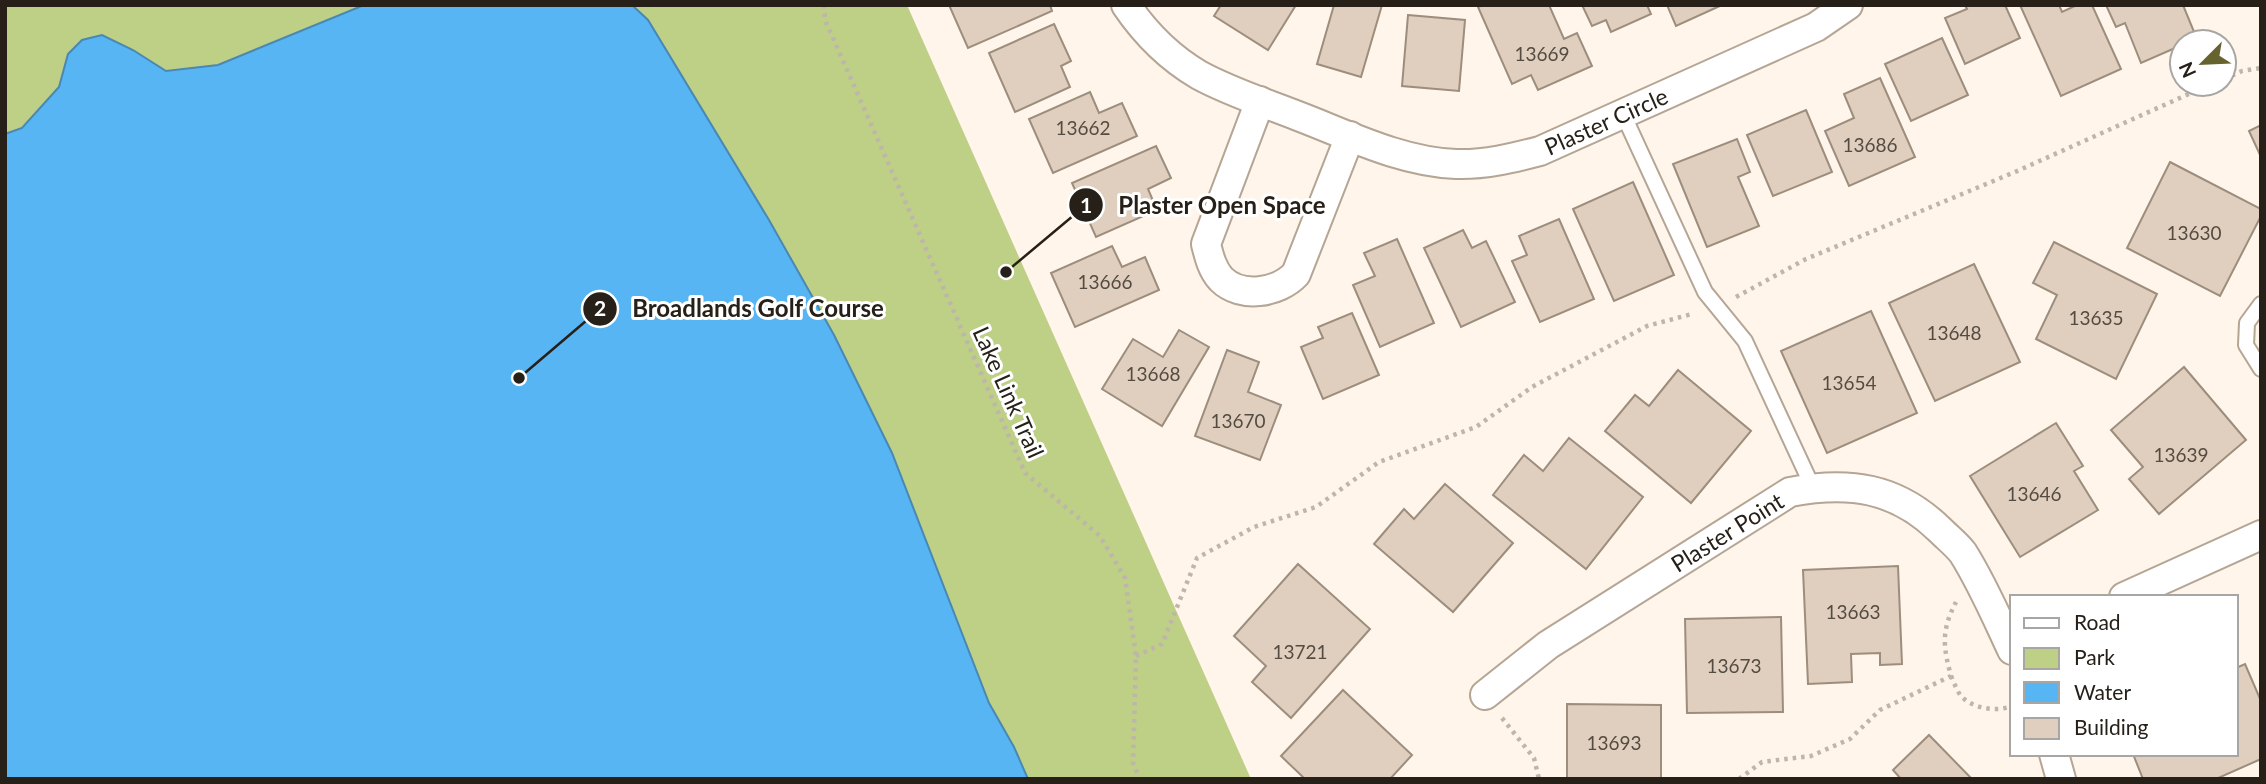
<svg xmlns="http://www.w3.org/2000/svg" width="2266" height="784" font-family="Lato,sans-serif">
	<style>
		.green { fill: #becf86 }
		.water { fill: #58b5f4; stroke: #4988b2; stroke-width: 2 }
		.building { fill: #e0cfbe; stroke: #9d8d7d; stroke-width: 2 }
		.lines { fill: none; stroke-linecap: round; stroke-linejoin: round }
		.service-casing { stroke: #b5a594; stroke-width: 18 }
		.minor-casing { stroke: #b5a594; stroke-width: 32 }
		.path { stroke: #beb5ab; stroke-width: 4.5; stroke-dasharray: 3.5 5; stroke-linecap: butt }
		.service { stroke: #fff; stroke-width: 14 }
		.minor { stroke: #fff; stroke-width: 28 }
		.labels { text-anchor: middle; dominant-baseline: central; stroke-width: 6; stroke-linejoin: round; paint-order: stroke }
		.number-label { font-size: 19px; fill: #544c42 }
		.street-label { font-size: 23px; fill: #262019; stroke: #fff }
		.leader { fill: none; stroke: #262019; stroke-width: 2.5 }
		.callout-dot { fill: #262019; stroke: #fff; stroke-width: 2.5 }
		.mark-label { font-size: 21px; text-anchor: middle; font-weight: bold; fill: #fff }
		.callout-label { font-size: 24px; text-anchor: middle; font-weight: bold; fill: #262019; stroke: #fff; stroke-width: 6; stroke-linejoin: round; paint-order: stroke }
	</style>
	<rect width="100%" height="100%" fill="#fff5ea"/>
	<!-- green -->
	<polygon class="green" points="5,5 907,5 1251,779 5,779"/>
	<!-- water -->
	<polygon class="water" points="364,5 632,5 648,20 769,220 834,335 892,453 989,703 1014,747 1028,779 5,779 5,134 22,128 59,87 68,54 82,40 102,35 133,50 166,71 218,65"/>
	<!-- building -->
	<g class="building">
		<polygon points="949,5 1050,5 1052,11 968,48"/>
		<polygon points="1221,5 1296,5 1268,50 1214,16"/>
		<polygon points="1334,5 1382,5 1361,77 1317,64"/>
		<polygon points="1483,5 1549,5 1564,39 1577,33 1592,66 1538,90 1531,75 1512,84 1478,7"/>
		<polygon points="1582,5 1647,5 1651,14 1611,32 1606,20 1592,26"/>
		<polygon points="1667,5 1722,5 1676,26"/>
		<polygon points="1965,5 2005,5 2020,38 1965,64 1945,18 1967,9"/>
		<polygon points="2020,5 2059,5 2062,12 2077,5 2092,5 2121,69 2061,96"/>
		<polygon points="2106,5 2183,5 2197,39 2182,42 2182,45 2141,63 2125,23 2116,27"/>
		<polygon points="1408,15 1465,20 1459,91 1402,86"/>
		<polygon points="1054,24 1071,61 1061,66 1070,87 1015,112 989,53"/>
		<polygon points="1942,38 1968,95 1911,121 1885,64"/>
		<polygon points="1880,78 1915,157 1849,186 1825,131 1854,118 1844,94"/>
		<polygon points="1090,92 1099,113 1122,103 1137,136 1053,173 1029,119"/>
		<polygon points="1806,110 1832,172 1773,196 1747,135"/>
		<polygon points="2261,125 2261,157 2249,131"/>
		<polygon points="1737,139 1750,172 1738,177 1759,226 1707,247 1673,164"/>
		<polygon points="1156,146 1171,178 1148,189 1157,210 1096,237 1072,183"/>
		<polygon points="2170,162 2261,209 2261,216 2220,296 2127,248"/>
		<polygon points="1633,182 1674,275 1614,301 1573,209"/>
		<polygon points="1559,219 1594,299 1540,322 1512,261 1527,255 1519,236"/>
		<polygon points="1463,230 1472,248 1486,241 1515,302 1461,327 1424,248"/>
		<polygon points="1397,239 1434,323 1380,347 1353,285 1375,276 1364,253"/>
		<polygon points="2054,242 2157,294 2116,379 2036,339 2057,295 2033,283"/>
		<polygon points="1112,246 1122,267 1145,257 1159,290 1075,327 1051,273"/>
		<polygon points="1974,264 2020,362 1935,401 1889,303"/>
		<polygon points="1871,311 1917,413 1827,453 1781,351"/>
		<polygon points="1352,313 1379,375 1323,399 1301,347 1323,338 1318,327"/>
		<polygon points="1179,330 1209,347 1162,426 1102,389 1133,339 1163,357"/>
		<polygon points="1227,350 1259,362 1248,392 1281,405 1260,460 1195,436"/>
		<polygon points="2184,367 2246,440 2159,514 2129,479 2143,467 2111,430"/>
		<polygon points="1678,370 1751,431 1691,503 1605,431 1635,395 1649,406"/>
		<polygon points="2056,423 2083,466 2074,471 2098,510 2020,557 1970,476"/>
		<polygon points="1569,438 1643,497 1586,569 1493,495 1524,455 1543,471"/>
		<polygon points="1445,484 1513,543 1453,612 1374,544 1404,509 1414,519"/>
		<polygon points="1298,564 1370,629 1291,718 1252,682 1266,666 1234,636"/>
		<polygon points="1898,566 1902,664 1880,665 1880,653 1851,654 1852,682 1808,684 1803,570"/>
		<polygon points="1781,617 1783,712 1687,713 1685,619"/>
		<polygon points="2245,664 2261,701 2261,759 2216,779 2143,779 2133,754 2236,754 2236,668"/>
		<polygon points="1343,690 1412,755 1390,779 1305,779 1281,756"/>
		<polygon points="1567,704 1661,705 1661,779 1567,779"/>
		<polygon points="1929,735 1972,779 1901,779 1893,770"/>
	</g>
	<g class="lines">
		<!-- service casing -->
		<g class="service-casing">
			<g id="service">
				<polyline points="1623,114 1705,292 1745,341 1813,488"/>
				<polyline points="2261,304 2247,323 2246,345 2261,369"/>
			</g>
		</g>
		<!-- minor casing -->
		<g class="minor-casing">
			<g id="minor">
				<path d="M1126 5C1145 33 1170 58 1199 75 1230 92 1265 103 1298 116 1348 135 1401 162 1456 164 1485 165 1513 158 1540 151L1816 27 1848 5"/>
				<path d="M1260 101 1206 244C1209 256 1212 269 1221 279 1241 299 1278 293 1296 274L1350 136"/>
				<polyline points="2124,597 2261,535"/>
				<path d="M1485 695 1548 645 1790 492C1849 481 1896 487 1940 530 1947 537 1957 545 1963 553 1982 583 1997 618 2012 650"/>
				<polyline points="2054,754 2061,779"/>
			</g>
		</g>
		<!-- path -->
		<g class="path">
			<polyline points="824,5 825,20 1025,473 1100,536 1125,578 1136,656 1133,763 1140,779"/>
			<polyline points="2224,79 2242,71 2261,68"/>
			<polyline points="1736,297 1806,259 2015,172 2211,84"/>
			<polyline points="1136,656 1162,644 1197,558 1254,527 1316,507 1379,462 1476,427 1532,387 1647,326 1692,314"/>
			<path d="M1951 676C1954 682 1957 692 1962 697 1974 709 1997 712 2012 706"/>
			<polyline points="1502,718 1534,758 1539,779"/>
			<path d="M1739 779 1762 762 1811 756 1850 739 1880 710 1951 676C1943 646 1941 631 1956 602"/>
		</g>
		<!-- service -->
		<use href="#service" class="service"/>
		<!-- minor -->
		<use href="#minor" class="minor"/>
	</g>
	<g class="labels">
		<!-- number labels -->
		<g class="number-label">
			<text x="1542" y="53">13669</text>
			<text x="1083" y="127">13662</text>
			<text x="1870" y="144">13686</text>
			<text x="2194" y="232">13630</text>
			<text x="1105" y="281">13666</text>
			<text x="2096" y="317">13635</text>
			<text x="1954" y="332">13648</text>
			<text x="1153" y="373">13668</text>
			<text x="1849" y="382">13654</text>
			<text x="1238" y="420">13670</text>
			<text x="2181" y="454">13639</text>
			<text x="2034" y="493">13646</text>
			<text x="1853" y="611">13663</text>
			<text x="1300" y="651">13721</text>
			<text x="1734" y="665">13673</text>
			<text x="1614" y="742">13693</text>
		</g>
		<!-- street labels -->
		<g class="street-label">
			<text transform="translate(1606 121) rotate(-24)">Plaster Circle</text>
			<text transform="translate(1009 392) rotate(66)">Lake Link Trail</text>
			<text transform="translate(1727 532) rotate(-32)">Plaster Point</text>
		</g>
	</g>
	<!-- callouts -->
	<path class="leader" d="M1006 272L1086 205M519 378L600 309"/>
	<g class="callout-dot">
		<circle cx="1006" cy="272" r="7"/>
		<circle cx="519" cy="378" r="7"/>
		<circle cx="1086" cy="205" r="18"/>
		<circle cx="600" cy="309" r="18"/>
	</g>
	<g class="mark-label">
		<text x="1086" y="213">1</text>
		<text x="600" y="316">2</text>
	</g>
	<g class="callout-label">
		<text x="1222" y="214">Plaster Open Space</text>
		<text x="758" y="317">Broadlands Golf Course</text>
	</g>
	<!-- border -->
	<rect width="2266" height="784" fill="none" stroke="#262019" stroke-width="14"/>
	<!-- legend -->
	<rect x="2010" y="595" width="228" height="161" fill="#ffffff" stroke="#a8a6a3" stroke-width="2"/>
	<rect x="2024" y="618" width="35" height="10" fill="#ffffff" stroke="#a8a6a3" stroke-width="2"/>
	<text x="2074" y="630" font-size="21" fill="#262019">Road</text>
	<rect x="2024" y="648" width="35" height="21" fill="#becf86" stroke="#a8a6a3" stroke-width="2"/>
	<text x="2074" y="665" font-size="21" fill="#262019">Park</text>
	<rect x="2024" y="682" width="35" height="21" fill="#58b5f4" stroke="#a8a6a3" stroke-width="2"/>
	<text x="2074" y="700" font-size="21" fill="#262019">Water</text>
	<rect x="2024" y="718" width="35" height="21" fill="#e0cfbe" stroke="#a8a6a3" stroke-width="2"/>
	<text x="2074" y="735" font-size="21" fill="#262019">Building</text>
	<!-- north arrow -->
	<g transform="translate(2203 63) rotate(246)"><circle r="33" fill="#ffffff" stroke="#a8a6a3" stroke-width="2"/>
	<path d="M0-5L12 26L0 18L-12 26Z" fill="#67632f"/>
	<text y="-10" font-size="19" font-weight="bold" text-anchor="middle" fill="#262019">N</text>
	</g>
</svg>
